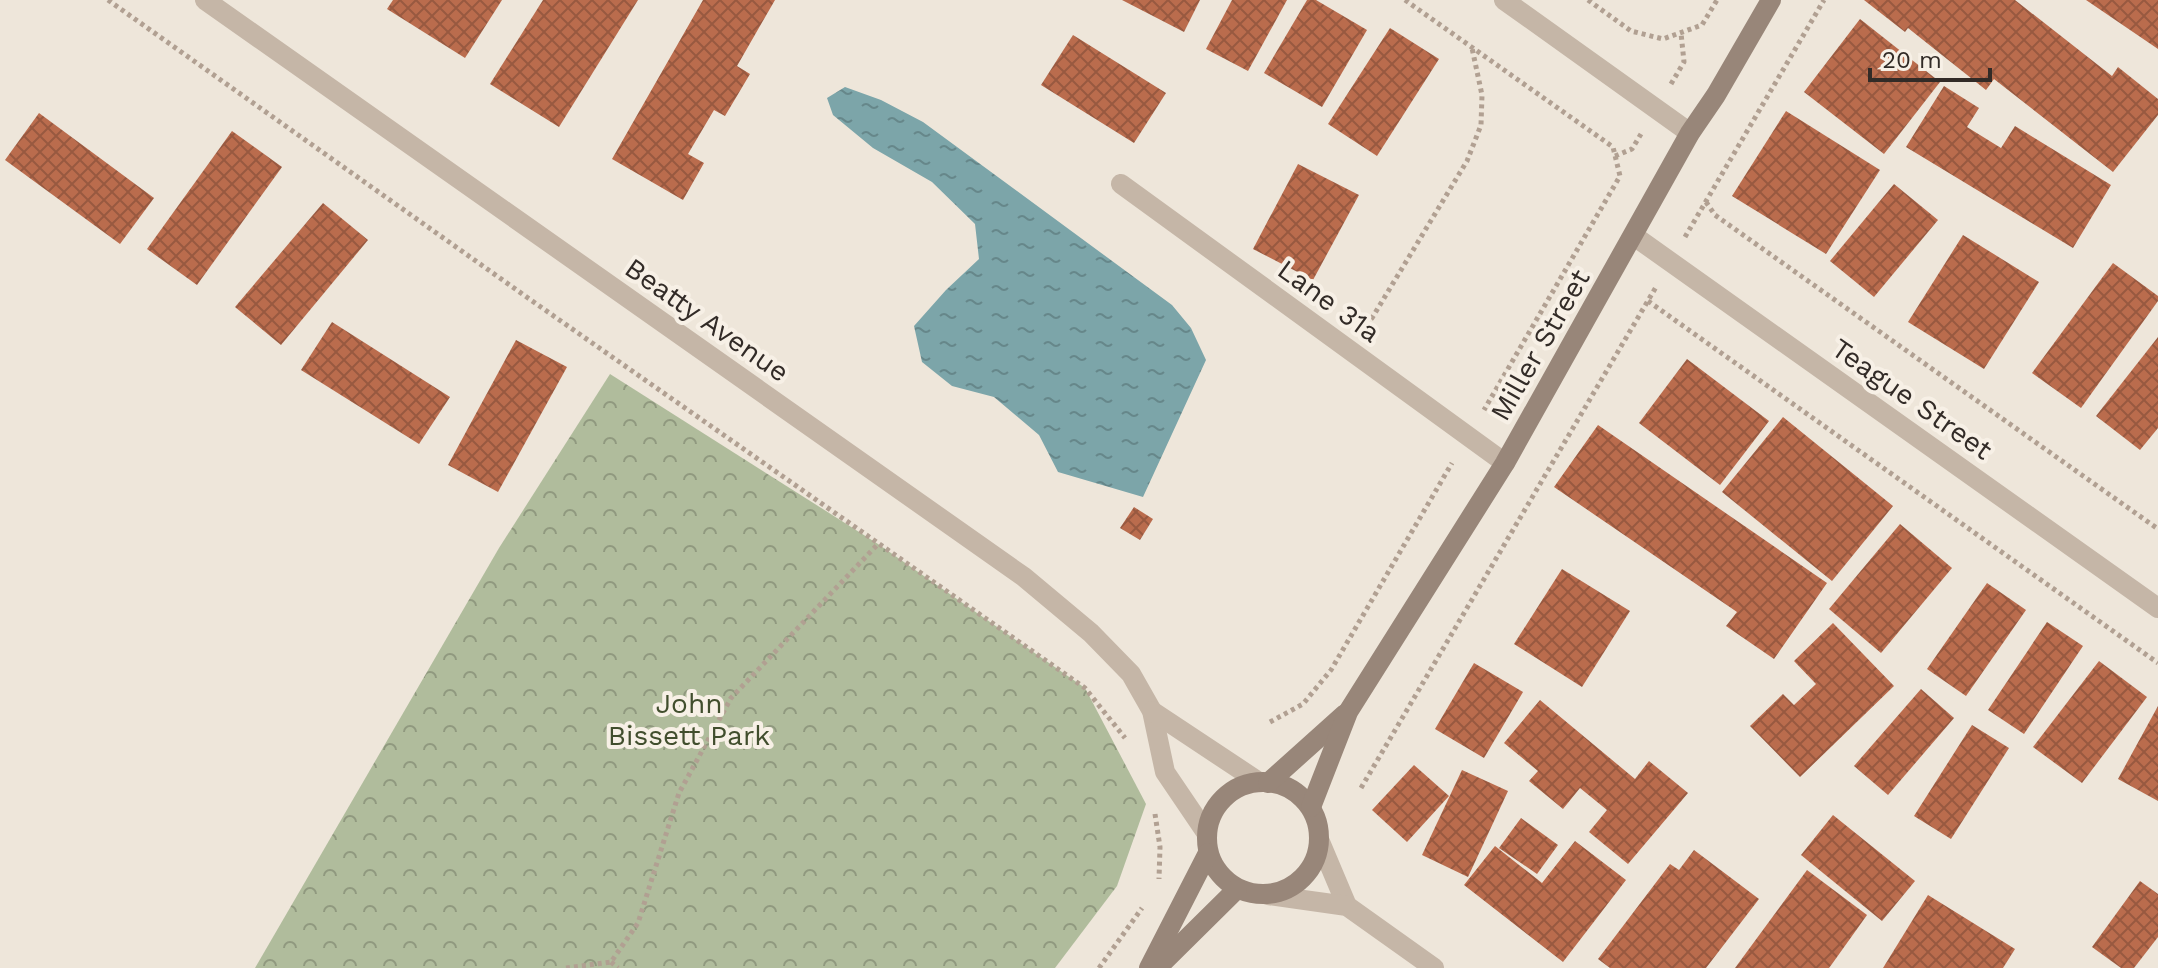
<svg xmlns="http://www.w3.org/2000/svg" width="2158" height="968" font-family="'Work Sans',sans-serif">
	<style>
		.park { fill: url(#park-crowns) }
		.water { fill: url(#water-ripples) }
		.building { fill: url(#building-cross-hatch) }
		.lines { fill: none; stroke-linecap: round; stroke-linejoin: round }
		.path { stroke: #b1a092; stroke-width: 5; stroke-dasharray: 4 4; stroke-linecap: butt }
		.service { stroke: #c5b6a7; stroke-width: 20 }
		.minor { stroke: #c5b6a7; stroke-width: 20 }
		.secondary { stroke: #988679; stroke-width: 20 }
		.labels { text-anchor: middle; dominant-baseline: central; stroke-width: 8; stroke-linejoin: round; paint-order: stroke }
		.street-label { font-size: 28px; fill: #322b27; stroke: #f7f0e6 }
		.park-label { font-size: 28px; fill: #414e2d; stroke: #f7f0e6 }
	</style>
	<defs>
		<pattern id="park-crowns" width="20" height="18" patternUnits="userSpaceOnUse" patternTransform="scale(2)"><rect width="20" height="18" fill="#b0bc9c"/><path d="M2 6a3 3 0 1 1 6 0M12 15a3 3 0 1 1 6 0" fill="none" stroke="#90997f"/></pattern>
		<pattern id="water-ripples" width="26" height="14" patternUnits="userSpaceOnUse" patternTransform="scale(2)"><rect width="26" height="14" fill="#7ca5a9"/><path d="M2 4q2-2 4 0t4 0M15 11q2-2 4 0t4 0" fill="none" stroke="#66878a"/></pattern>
		<pattern id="building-cross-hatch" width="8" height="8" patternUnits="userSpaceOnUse" patternTransform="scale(2)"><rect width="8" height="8" fill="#ba6c4d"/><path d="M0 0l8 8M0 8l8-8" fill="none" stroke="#985940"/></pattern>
	</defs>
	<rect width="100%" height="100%" fill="#eee6da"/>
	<!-- park -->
	<polygon class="park" points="610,374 878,544 1085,688 1146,804 1117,886 1055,968 255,968 499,548"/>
	<!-- water -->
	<polygon class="water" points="845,87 881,100 923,122 1172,305 1191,328 1206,360 1143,497 1058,472 1039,435 994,397 952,386 922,362 914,326 946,290 979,259 975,224 932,182 873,148 833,115 827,98"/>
	<!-- building -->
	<g class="building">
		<polygon points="393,0 502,0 465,58 387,9"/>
		<polygon points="543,0 638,0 559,127 490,84"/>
		<polygon points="703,0 775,0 737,66 750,74 725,116 714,110 688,154 704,163 683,200 612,159"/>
		<polygon points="1122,0 1200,0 1184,32"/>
		<polygon points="1232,0 1287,0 1248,71 1206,49"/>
		<polygon points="1307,0 1316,0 1367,30 1322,107 1264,73"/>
		<polygon points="1864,0 2015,0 2112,76 2118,67 2158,99 2158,115 2113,172 1994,79 1986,90 1908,28 1905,32"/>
		<polygon points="2086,0 2158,0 2158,49"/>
		<polygon points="1860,19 1940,82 1884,154 1804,92"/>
		<polygon points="1390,28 1439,59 1377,156 1328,124"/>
		<polygon points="1073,35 1166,93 1134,143 1041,85"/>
		<polygon points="1944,86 1979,108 1967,127 2001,148 2015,126 2111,185 2073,248 1906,147"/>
		<polygon points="1786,111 1880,170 1826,254 1732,196"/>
		<polygon points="39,113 154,198 120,244 5,160"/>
		<polygon points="232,131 282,167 197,285 147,249"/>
		<polygon points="1298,164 1359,195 1313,280 1253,249"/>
		<polygon points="1894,184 1938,220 1874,297 1830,261"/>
		<polygon points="323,203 368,240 281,345 235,307"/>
		<polygon points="1963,235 2039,282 1984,369 1908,322"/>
		<polygon points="2113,263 2158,296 2158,301 2081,408 2032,373"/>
		<polygon points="332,322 450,397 419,444 301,370"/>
		<polygon points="2158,337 2158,428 2140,450 2096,416"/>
		<polygon points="516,340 567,367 498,492 448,465"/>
		<polygon points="1687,359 1769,421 1720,485 1639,423"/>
		<polygon points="1783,417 1893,506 1832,581 1722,492"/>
		<polygon points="1598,425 1827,583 1774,659 1726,626 1737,612 1554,487"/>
		<polygon points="1134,507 1153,519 1140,540 1120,528"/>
		<polygon points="1900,524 1952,568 1881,653 1829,609"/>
		<polygon points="1562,569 1630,611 1582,687 1514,644"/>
		<polygon points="1987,583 2026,610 1966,696 1927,669"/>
		<polygon points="2047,622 2083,646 2024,734 1988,710"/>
		<polygon points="1833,623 1894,686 1800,777 1750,726 1783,694 1794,705 1816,684 1794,661"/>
		<polygon points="2099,661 2147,697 2082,783 2033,747"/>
		<polygon points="1474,663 1523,692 1484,758 1435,729"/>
		<polygon points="1921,689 1954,718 1888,795 1854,766"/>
		<polygon points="1540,700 1635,779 1649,761 1688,793 1628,864 1589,832 1607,810 1580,788 1563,809 1529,781 1538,771 1504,743"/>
		<polygon points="2158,706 2158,801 2118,779"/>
		<polygon points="1972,725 2009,748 1951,839 1914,816"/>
		<polygon points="1414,765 1449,796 1407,842 1372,810"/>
		<polygon points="1462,770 1508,791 1468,877 1422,855"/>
		<polygon points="1833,815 1915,881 1882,921 1801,855"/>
		<polygon points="1521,818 1558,845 1537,874 1499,848"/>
		<polygon points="1575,841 1626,880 1563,962 1464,885 1495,846 1542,883"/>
		<polygon points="1694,850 1759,899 1706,968 1610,968 1598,959 1670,864 1679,870"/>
		<polygon points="1807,870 1867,915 1832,964 1829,968 1735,968"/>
		<polygon points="2140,881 2158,894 2158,937 2134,968 2121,968 2092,947"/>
		<polygon points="1928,895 2015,949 2003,968 1883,968"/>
	</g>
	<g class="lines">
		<!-- path -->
		<g class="path">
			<polyline points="108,0 528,298 1085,688 1125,738"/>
			<polyline points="1405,0 1613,147 1620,176 1484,410"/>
			<polyline points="1588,0 1631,31 1663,39 1702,25 1717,0"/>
			<polyline points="1671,84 1684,62 1681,33"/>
			<polyline points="1615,156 1632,149 1641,134"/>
			<polyline points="1706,202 1715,215 2158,529"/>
			<polyline points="1685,237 1824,0"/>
			<polyline points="1648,301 2158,663"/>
			<polyline points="1365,324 1372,318 1467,161 1481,125 1482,95 1472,48"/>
			<polyline points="1270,722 1303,704 1331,670 1452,463"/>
			<polyline points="1361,788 1656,287"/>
			<polyline points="1155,814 1160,847 1159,879"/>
			<polyline points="611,962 618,968"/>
			<polyline points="566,968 611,962 638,923 679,793 731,698 878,544"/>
			<polyline points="1099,968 1142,908"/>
		</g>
		<!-- service -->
		<polyline class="service" points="1121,184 1505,463"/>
		<!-- minor -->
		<g class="minor">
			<polyline points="205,0 1024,577 1091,633 1131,674 1152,711 1165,772 1207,834"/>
			<polyline points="1504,0 1690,133"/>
			<polyline points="1634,236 2158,608"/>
			<polyline points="1152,711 1259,782"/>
			<polyline points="1320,842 1347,906"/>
			<polyline points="1268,895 1347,906 1434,968"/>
		</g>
		<!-- secondary -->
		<g class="secondary">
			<circle cx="1263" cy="838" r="56"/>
			<polyline points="1268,783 1345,714"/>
			<polyline points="1311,807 1348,712 1505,463 1690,133 1716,95 1771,0"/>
			<polyline points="1149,968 1208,853"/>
			<polyline points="1157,968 1237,889"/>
		</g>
	</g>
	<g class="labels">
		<!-- street labels -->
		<g class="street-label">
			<text transform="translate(1329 301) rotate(36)">Lane 31a</text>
			<text transform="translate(707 320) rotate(35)">Beatty Avenue</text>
			<text transform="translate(1540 345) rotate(-60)">Miller Street</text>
			<text transform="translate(1912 399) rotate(35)">Teague Street</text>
		</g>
		<!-- park labels -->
		<g class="park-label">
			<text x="689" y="703">John<tspan x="689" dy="32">Bissett Park</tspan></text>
		</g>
	</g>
	<!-- scale -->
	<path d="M1870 68v12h120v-12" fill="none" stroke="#322b27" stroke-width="4"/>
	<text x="1882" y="68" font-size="24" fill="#322b27" stroke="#f7f0e6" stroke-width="6" paint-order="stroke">20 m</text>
</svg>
